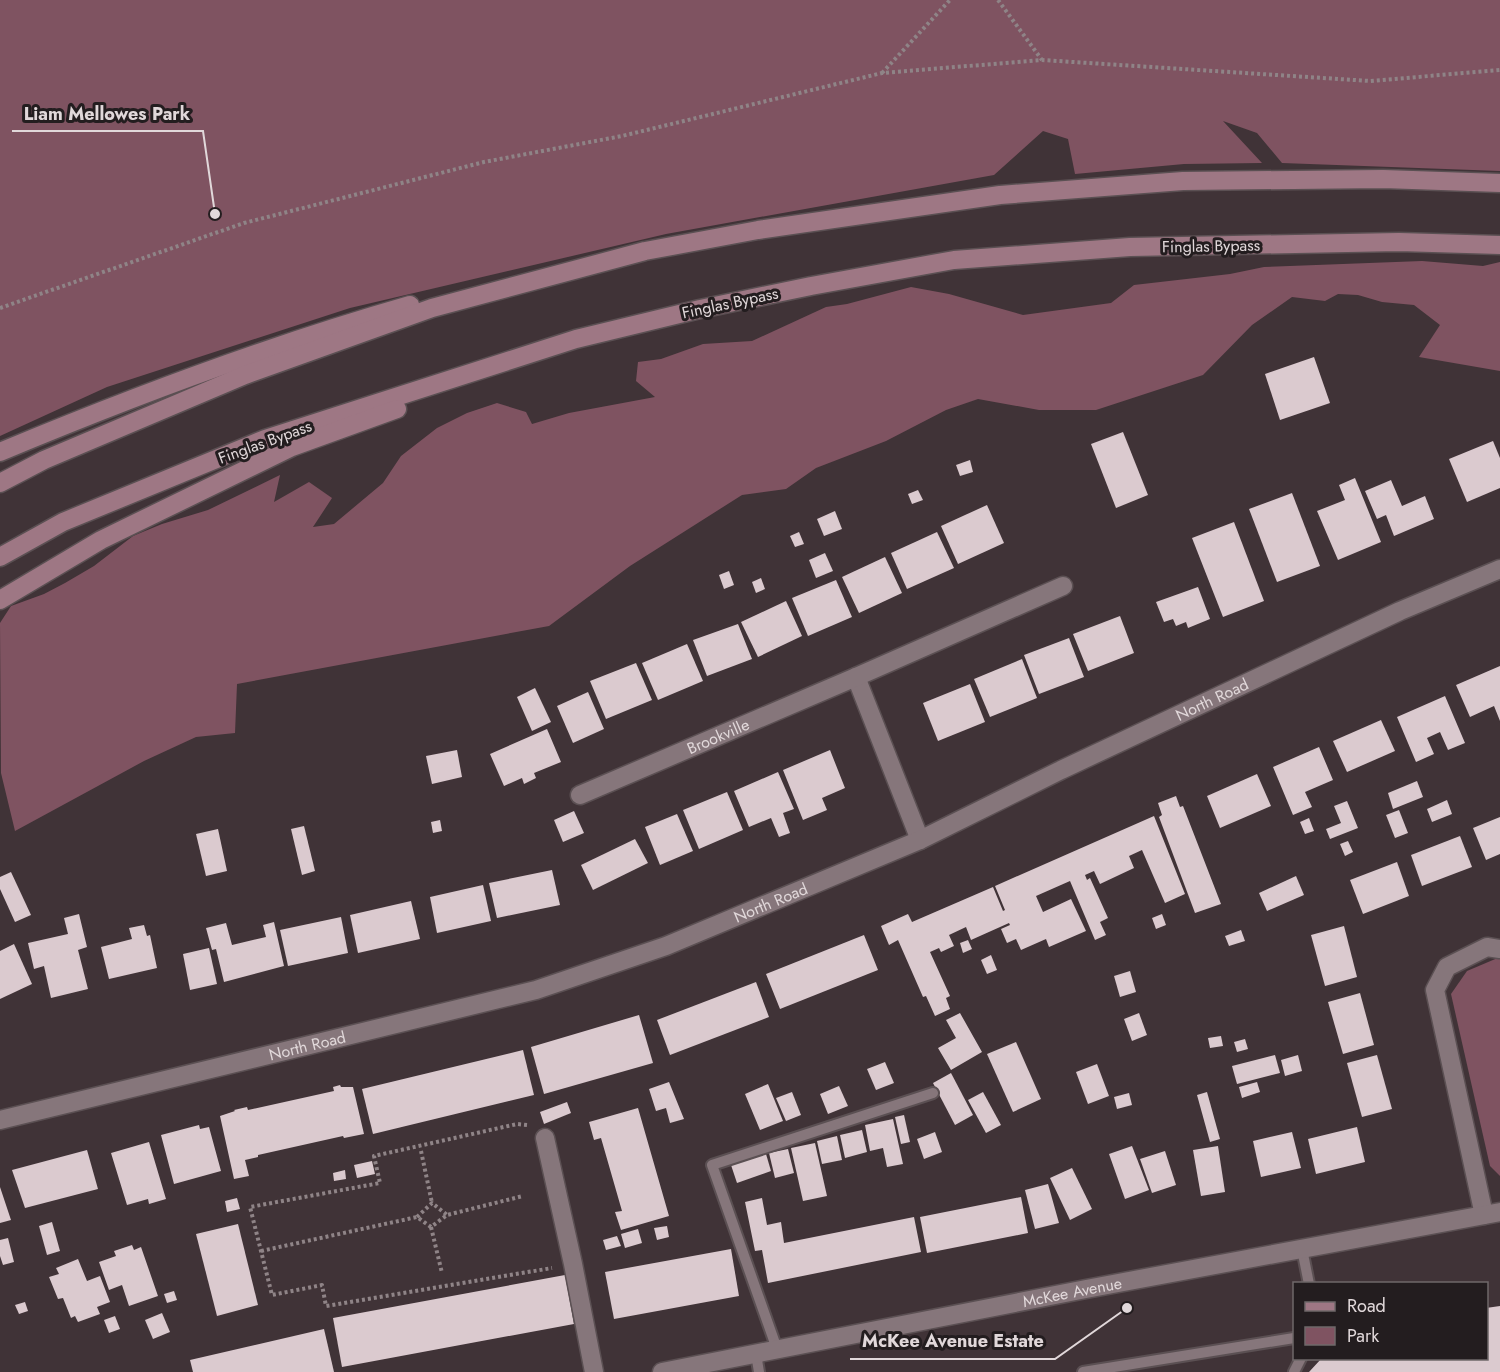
<svg xmlns="http://www.w3.org/2000/svg" width="1500" height="1372" font-family="Jost,sans-serif">
	<style>
		.green { fill: #7f5361 }
		.building { fill: #dbcacf }
		.lines { fill: none; stroke-linecap: round; stroke-linejoin: round }
		.lane-casing { stroke: #5b5053; stroke-width: 14 }
		.street-casing { stroke: #5b5053; stroke-width: 21 }
		.secondary-casing { stroke: #5b5053; stroke-width: 21 }
		.path { stroke: #8f8487; stroke-width: 4; stroke-dasharray: 3 3; stroke-linecap: butt }
		.lane { stroke: #86767b; stroke-width: 10 }
		.street { stroke: #86767b; stroke-width: 18 }
		.secondary { stroke: #9e7784; stroke-width: 18 }
		.labels { text-anchor: middle; dominant-baseline: central; stroke-width: 6; stroke-linejoin: round; paint-order: stroke }
		.street-label { font-size: 16px; fill: #e1d8da; stroke: #231d1f }
		.leader { fill: none; stroke: #e1d8da; stroke-width: 2 }
		.callout-dot { fill: #e1d8da; stroke: #231d1f; stroke-width: 2 }
		.callout-label { font-size: 18px; text-anchor: middle; font-weight: bold; fill: #e1d8da; stroke: #231d1f; stroke-width: 6; stroke-linejoin: round; paint-order: stroke }
	</style>
	<rect width="100%" height="100%" fill="#403337"/>
	<!-- green -->
	<g class="green">
		<polygon points="0,0 1500,0 1500,171 1282,163 1257,133 1223,121 1262,163 1184,164 1075,174 1068,139 1043,131 994,175 666,234 350,308 107,387 0,436"/>
		<polygon points="1422,261 1483,266 1500,262 1500,371 1419,357 1440,325 1414,305 1382,302 1358,295 1338,294 1325,301 1292,297 1252,325 1203,375 1096,410 1039,410 978,399 946,410 886,441 816,468 786,489 742,495 630,566 549,626 237,684 235,733 196,737 144,761 15,831 1,773 0,623 11,606 44,594 65,583 94,566 133,536 162,524 208,510 280,475 274,502 309,482 332,498 313,527 334,524 383,483 401,456 437,428 467,413 497,403 526,412 532,424 569,413 655,397 636,381 638,362 661,359 703,344 752,341 826,307 847,304 911,287 949,294 1023,315 1111,303 1134,285 1230,274 1264,267"/>
		<polygon points="1500,957 1500,1176 1490,1166 1451,994 1467,971"/>
	</g>
	<!-- building -->
	<g class="building">
		<polygon points="1314,357 1330,403 1280,420 1265,374"/>
		<polygon points="1123,432 1148,495 1116,508 1091,444"/>
		<polygon points="1493,441 1500,458 1500,488 1467,502 1449,459"/>
		<polygon points="970,460 973,472 960,476 956,465"/>
		<polygon points="1355,478 1381,542 1338,560 1317,511 1345,500 1339,485"/>
		<polygon points="1391,480 1402,506 1425,496 1434,519 1394,536 1386,515 1377,519 1365,491"/>
		<polygon points="918,490 923,500 912,504 908,494"/>
		<polygon points="1292,493 1320,566 1277,582 1249,509"/>
		<polygon points="987,505 1004,543 958,564 941,526"/>
		<polygon points="835,511 842,529 824,536 817,519"/>
		<polygon points="1234,522 1264,601 1223,617 1192,538"/>
		<polygon points="799,532 804,544 795,547 790,536"/>
		<polygon points="937,532 954,568 907,589 891,553"/>
		<polygon points="825,553 833,571 816,578 809,560"/>
		<polygon points="885,557 902,593 859,613 842,577"/>
		<polygon points="729,571 734,585 724,589 719,575"/>
		<polygon points="761,578 765,589 756,593 752,582"/>
		<polygon points="836,580 852,617 808,636 792,598"/>
		<polygon points="1198,587 1210,619 1188,628 1186,622 1176,626 1173,619 1164,622 1156,602"/>
		<polygon points="786,601 802,636 758,657 741,622"/>
		<polygon points="1120,616 1134,653 1088,671 1073,634"/>
		<polygon points="738,624 752,659 707,676 693,640"/>
		<polygon points="1069,638 1084,677 1039,694 1024,655"/>
		<polygon points="687,644 703,681 658,700 642,663"/>
		<polygon points="1022,659 1037,698 990,717 974,679"/>
		<polygon points="636,663 652,700 606,719 590,681"/>
		<polygon points="1500,666 1500,721 1494,706 1470,717 1456,685"/>
		<polygon points="970,684 985,722 938,741 923,703"/>
		<polygon points="535,688 551,722 532,731 517,697"/>
		<polygon points="588,692 604,729 573,743 557,706"/>
		<polygon points="1445,696 1465,743 1448,750 1440,732 1427,738 1434,754 1416,762 1397,717"/>
		<polygon points="1381,720 1395,751 1347,772 1333,741"/>
		<polygon points="547,729 561,762 534,773 536,778 524,784 522,778 504,786 490,754"/>
		<polygon points="1319,747 1333,780 1305,792 1312,807 1293,815 1273,767"/>
		<polygon points="457,750 462,777 432,784 426,756"/>
		<polygon points="830,750 845,788 822,798 827,810 803,820 783,770"/>
		<polygon points="778,772 794,809 783,813 790,833 779,837 771,818 749,827 734,791"/>
		<polygon points="1257,774 1271,806 1220,828 1207,796"/>
		<polygon points="1417,781 1423,797 1393,809 1388,793"/>
		<polygon points="727,792 743,830 699,849 683,810"/>
		<polygon points="1176,796 1180,807 1183,806 1221,904 1195,913 1159,817 1162,815 1158,803"/>
		<polygon points="1447,800 1452,814 1432,822 1427,809"/>
		<polygon points="1347,801 1358,828 1330,839 1326,829 1341,823 1334,806"/>
		<polygon points="1399,810 1408,833 1395,838 1386,815"/>
		<polygon points="574,811 584,833 563,842 554,820"/>
		<polygon points="677,814 693,851 660,865 645,827"/>
		<polygon points="1154,816 1185,894 1165,903 1142,850 1129,856 1134,868 1100,884 1094,871 1085,875 1087,880 1090,878 1108,918 1100,922 1106,935 1095,940 1070,881 1036,896 1043,912 1071,899 1086,931 1049,947 1046,939 1021,950 1016,939 1007,943 1001,929 1010,925 1009,923 971,940 966,927 949,935 954,946 941,952 939,948 930,952 950,996 946,998 950,1009 935,1016 926,996 923,997 898,940 889,945 881,926 908,914 912,922 993,887 1003,911 1005,910 995,886"/>
		<polygon points="1500,817 1500,854 1486,860 1473,828"/>
		<polygon points="1309,818 1314,831 1305,834 1300,822"/>
		<polygon points="440,820 442,831 433,833 431,822"/>
		<polygon points="304,826 315,871 302,875 291,829"/>
		<polygon points="218,829 227,871 206,876 196,834"/>
		<polygon points="1460,836 1472,867 1422,886 1411,855"/>
		<polygon points="635,839 648,863 593,890 581,865"/>
		<polygon points="1348,841 1353,852 1345,856 1340,844"/>
		<polygon points="1397,862 1409,896 1363,914 1350,880"/>
		<polygon points="552,870 560,905 497,918 489,883"/>
		<polygon points="11,872 31,915 15,922 0,889 0,877"/>
		<polygon points="1296,876 1304,895 1267,911 1259,893"/>
		<polygon points="483,885 491,921 437,933 430,897"/>
		<polygon points="411,901 420,939 358,953 350,915"/>
		<polygon points="79,914 87,947 78,950 88,989 51,998 44,966 34,969 28,943 68,934 64,918"/>
		<polygon points="1162,914 1166,925 1156,929 1152,918"/>
		<polygon points="341,917 348,953 288,966 280,930"/>
		<polygon points="274,922 284,966 224,982 216,949 212,950 206,928 226,923 232,945 266,937 263,925"/>
		<polygon points="144,925 147,936 150,935 157,968 109,979 101,947 132,939 129,928"/>
		<polygon points="1344,926 1357,977 1325,986 1311,935"/>
		<polygon points="1241,930 1245,941 1229,946 1225,936"/>
		<polygon points="864,935 878,970 780,1009 766,974"/>
		<polygon points="968,940 972,949 963,953 960,943"/>
		<polygon points="14,944 32,984 0,999 0,951"/>
		<polygon points="209,948 217,984 190,990 183,954"/>
		<polygon points="991,955 997,970 987,974 981,960"/>
		<polygon points="1130,971 1136,992 1120,997 1114,976"/>
		<polygon points="756,982 769,1017 670,1055 657,1020"/>
		<polygon points="1360,993 1374,1045 1343,1054 1328,1002"/>
		<polygon points="960,1013 982,1052 951,1070 938,1048 956,1038 946,1020"/>
		<polygon points="1139,1013 1147,1035 1132,1041 1124,1019"/>
		<polygon points="639,1015 653,1063 544,1094 531,1047"/>
		<polygon points="1221,1036 1223,1046 1210,1048 1208,1038"/>
		<polygon points="1245,1039 1248,1049 1237,1052 1234,1042"/>
		<polygon points="1016,1042 1041,1099 1013,1112 987,1054"/>
		<polygon points="523,1050 534,1095 373,1134 362,1089"/>
		<polygon points="1275,1055 1280,1073 1237,1084 1232,1066"/>
		<polygon points="1298,1055 1302,1071 1285,1076 1281,1060"/>
		<polygon points="1377,1055 1392,1109 1362,1117 1347,1063"/>
		<polygon points="885,1062 894,1083 876,1090 867,1069"/>
		<polygon points="1097,1064 1109,1096 1088,1104 1076,1072"/>
		<polygon points="951,1073 973,1115 955,1125 933,1083"/>
		<polygon points="669,1082 684,1119 670,1123 666,1108 656,1111 649,1089"/>
		<polygon points="1257,1082 1260,1092 1242,1098 1239,1087"/>
		<polygon points="768,1084 783,1121 760,1130 745,1094"/>
		<polygon points="340,1085 341,1087 353,1087 364,1134 344,1138 343,1136 258,1155 258,1157 245,1160 249,1176 234,1179 220,1116 235,1111 234,1110 247,1107 248,1110 334,1091 333,1087"/>
		<polygon points="839,1086 848,1106 828,1114 820,1094"/>
		<polygon points="792,1092 801,1115 786,1121 776,1098"/>
		<polygon points="983,1092 1001,1125 986,1133 968,1100"/>
		<polygon points="1207,1092 1220,1139 1210,1142 1197,1095"/>
		<polygon points="1129,1093 1132,1105 1117,1109 1114,1097"/>
		<polygon points="567,1102 571,1113 544,1124 540,1112"/>
		<polygon points="638,1108 669,1216 621,1230 615,1212 622,1211 601,1138 594,1140 589,1122"/>
		<polygon points="904,1115 910,1142 901,1144 895,1117"/>
		<polygon points="893,1119 903,1164 887,1167 883,1148 870,1151 865,1125"/>
		<polygon points="199,1125 200,1129 209,1127 221,1171 174,1184 161,1135"/>
		<polygon points="1357,1127 1365,1162 1316,1174 1308,1139"/>
		<polygon points="862,1130 867,1152 845,1158 840,1135"/>
		<polygon points="935,1132 942,1152 924,1159 917,1139"/>
		<polygon points="1292,1132 1301,1168 1261,1177 1253,1141"/>
		<polygon points="837,1136 842,1160 822,1164 817,1141"/>
		<polygon points="149,1142 166,1199 149,1204 148,1199 127,1205 111,1153"/>
		<polygon points="815,1143 827,1196 803,1201 791,1148"/>
		<polygon points="1132,1146 1149,1190 1125,1199 1109,1154"/>
		<polygon points="1218,1146 1225,1192 1201,1196 1193,1150"/>
		<polygon points="788,1149 794,1173 775,1178 769,1153"/>
		<polygon points="87,1150 98,1189 25,1208 12,1170"/>
		<polygon points="1165,1151 1176,1185 1152,1193 1140,1159"/>
		<polygon points="766,1154 771,1171 737,1183 731,1165"/>
		<polygon points="372,1161 375,1174 357,1178 354,1165"/>
		<polygon points="1072,1168 1092,1209 1070,1220 1050,1178"/>
		<polygon points="345,1170 346,1179 334,1181 333,1173"/>
		<polygon points="1048,1184 1059,1223 1035,1229 1025,1190"/>
		<polygon points="0,1187 11,1220 0,1223"/>
		<polygon points="1021,1197 1028,1233 927,1253 920,1217"/>
		<polygon points="237,1198 240,1209 227,1212 225,1201"/>
		<polygon points="762,1198 767,1225 781,1222 784,1243 914,1217 921,1252 768,1283 762,1250 755,1251 745,1202"/>
		<polygon points="52,1222 60,1251 47,1255 39,1226"/>
		<polygon points="238,1224 258,1305 217,1316 196,1234"/>
		<polygon points="667,1226 669,1237 657,1240 654,1228"/>
		<polygon points="638,1229 642,1243 625,1248 621,1234"/>
		<polygon points="617,1236 621,1246 606,1250 603,1240"/>
		<polygon points="8,1238 14,1262 3,1265 0,1256 0,1240"/>
		<polygon points="132,1245 134,1250 141,1247 158,1296 129,1306 122,1285 109,1290 99,1262 116,1256 114,1251"/>
		<polygon points="731,1249 739,1296 614,1319 605,1272"/>
		<polygon points="78,1259 87,1281 100,1276 110,1302 97,1307 100,1314 78,1322 75,1316 71,1318 63,1298 58,1299 49,1277 59,1274 56,1268"/>
		<polygon points="565,1275 574,1324 342,1367 333,1318"/>
		<polygon points="174,1291 177,1300 167,1303 164,1294"/>
		<polygon points="25,1302 28,1311 19,1314 15,1305"/>
		<polygon points="1500,1306 1500,1372 1309,1372 1321,1359 1486,1359 1486,1308"/>
		<polygon points="162,1313 170,1332 153,1339 145,1320"/>
		<polygon points="115,1316 120,1329 109,1333 104,1320"/>
		<polygon points="324,1329 334,1372 193,1372 190,1360"/>
	</g>
	<g class="lines">
		<!-- lane casing -->
		<g class="lane-casing">
			<g id="lane">
				<polyline points="1302,1249 1309,1284"/>
				<polyline points="777,1349 712,1165 933,1093"/>
				<polyline points="756,1354 759,1372"/>
				<polyline points="1083,1372 1294,1338"/>
				<polyline points="1294,1372 1301,1358"/>
			</g>
		</g>
		<!-- street casing -->
		<g class="street-casing">
			<g id="street">
				<polyline points="856,677 920,840"/>
				<path id="s1" d="M580 795 856 677 1063 586"/>
				<path id="s2" d="M0 1120 536 990 666 946 920 840 1061 770 1400 611 1500 569"/>
				<polyline points="545,1138 573,1264 594,1372"/>
				<polyline points="1484,1215 1435,990 1447,967 1487,947 1500,949"/>
				<path id="s3" d="M662 1372 1086 1289 1500 1212"/>
			</g>
		</g>
		<!-- secondary casing -->
		<g class="secondary-casing">
			<g id="secondary">
				<path d="M0 452C134 396 270 345 410 305"/>
				<polyline points="0,483 44,460 245,375 432,308 645,251 758,230 1000,195 1183,181 1383,179 1500,183"/>
				<polyline points="0,557 63,522 265,439 576,339 700,309 811,286 954,260 1130,247 1399,242 1500,245"/>
				<polyline points="0,600 101,540 292,447 397,409"/>
			</g>
		</g>
		<!-- path -->
		<g class="path">
			<polyline points="998,0 1042,60"/>
			<polyline points="882,73 950,0"/>
			<polyline points="0,308 244,223 484,162 622,136 882,73 1042,60 1370,81 1500,70"/>
			<polyline points="527,1125 517,1124 374,1156 380,1183 250,1207 272,1295 322,1285 326,1306 552,1268"/>
			<polyline points="421,1151 432,1203"/>
			<polyline points="417,1217 432,1203 447,1215"/>
			<polyline points="431,1227 442,1273"/>
			<polyline points="261,1251 417,1217 431,1227 447,1215 523,1196"/>
		</g>
		<!-- lane -->
		<use href="#lane" class="lane"/>
		<!-- street -->
		<use href="#street" class="street"/>
		<!-- secondary -->
		<use href="#secondary" class="secondary"/>
	</g>
	<g class="labels">
		<!-- street labels -->
		<g class="street-label">
			<text transform="translate(1211 246) rotate(-1)">Finglas Bypass</text>
			<text transform="translate(730 303) rotate(-12)">Finglas Bypass</text>
			<text transform="translate(265 442) rotate(-20)">Finglas Bypass</text>
			<text stroke="none"><textPath href="#s2" startOffset="1288">North Road</textPath></text>
			<text stroke="none"><textPath href="#s1" startOffset="150">Brookville</textPath></text>
			<text stroke="none"><textPath href="#s2" startOffset="802">North Road</textPath></text>
			<text stroke="none"><textPath href="#s2" startOffset="316">North Road</textPath></text>
			<text stroke="none"><textPath href="#s3" startOffset="418">McKee Avenue</textPath></text>
		</g>
	</g>
	<!-- callouts -->
	<path class="leader" d="M215 214L203 131H12M1127 1308L1055 1359H850"/>
	<g class="callout-dot">
		<circle cx="215" cy="214" r="6"/>
		<circle cx="1127" cy="1308" r="6"/>
	</g>
	<g class="callout-label">
		<text x="107" y="120">Liam Mellowes Park</text>
		<text x="953" y="1347">McKee Avenue Estate</text>
	</g>
	<!-- legend -->
	<rect x="1293" y="1282" width="195" height="78" fill="#231d1f" stroke="#6f686a" stroke-width="1.5"/>
	<rect x="1305" y="1302" width="30" height="9" fill="#9e7784" stroke="#6f686a" stroke-width="1.5"/>
	<text x="1347" y="1312" font-size="18" fill="#e1d8da">Road</text>
	<rect x="1305" y="1327" width="30" height="18" fill="#7f5361" stroke="#6f686a" stroke-width="1.5"/>
	<text x="1347" y="1342" font-size="18" fill="#e1d8da">Park</text>
</svg>
